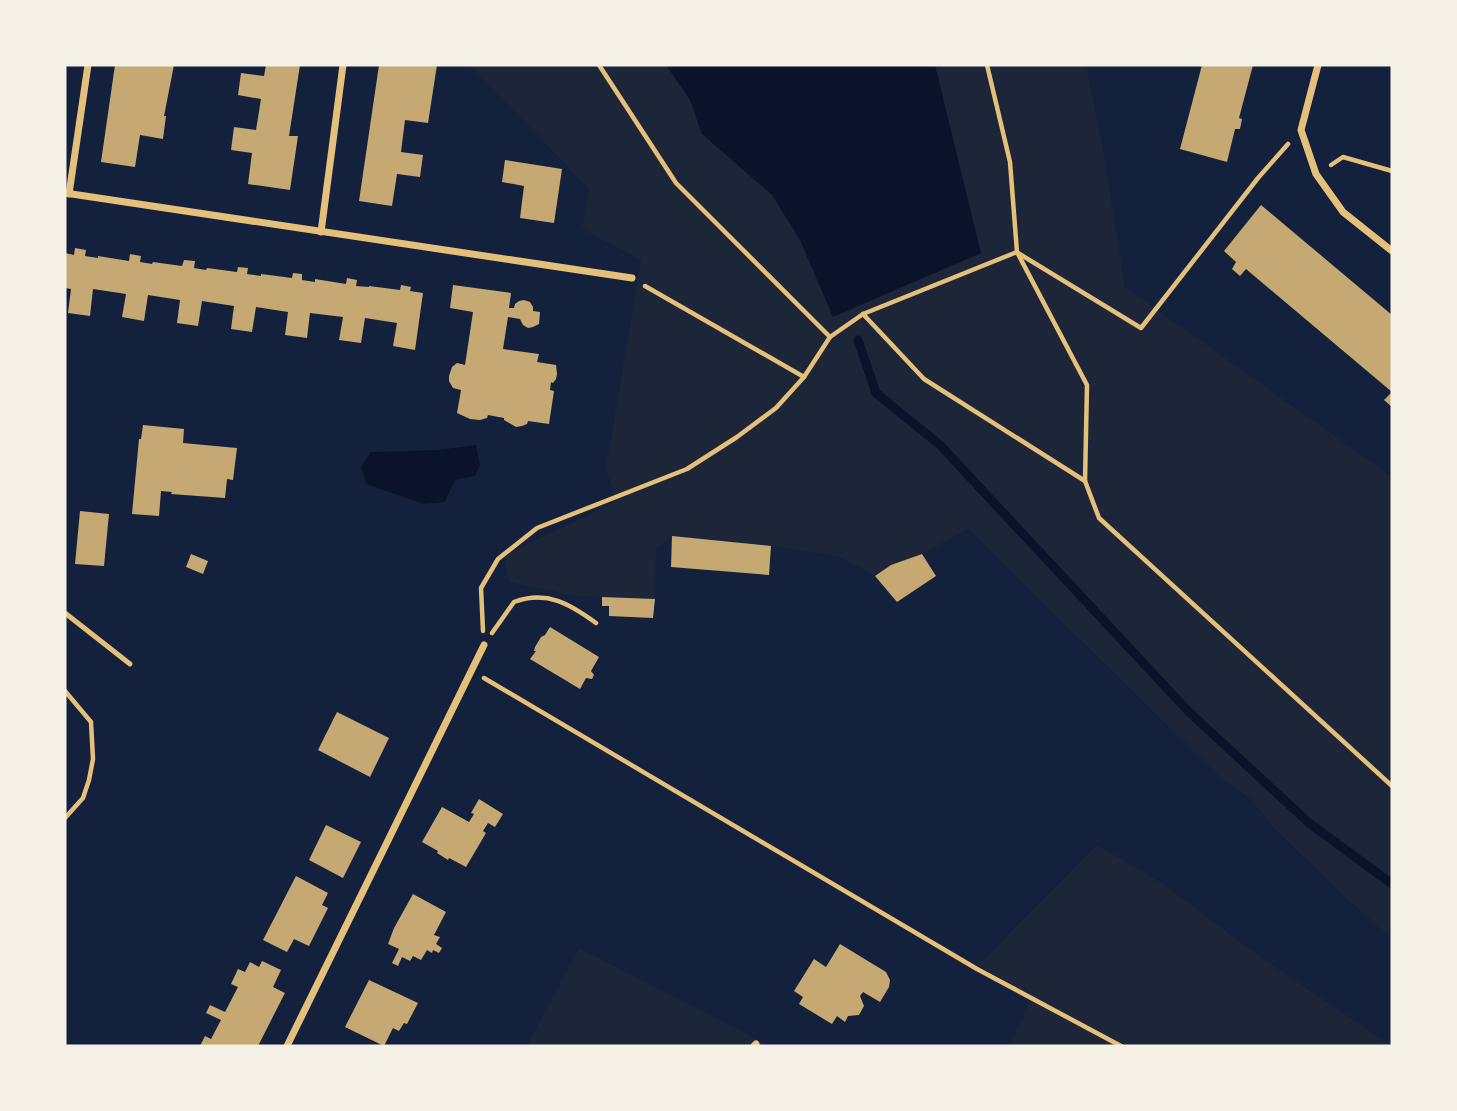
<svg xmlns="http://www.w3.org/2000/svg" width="1457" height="1111" font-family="Georgia,serif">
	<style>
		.green { fill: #1d2539 }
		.water { fill: #0b132b }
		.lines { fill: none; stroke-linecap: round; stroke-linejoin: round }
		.stream { stroke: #0b132b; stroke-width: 9 }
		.building { fill: #c6a872 }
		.path { stroke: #e5c07b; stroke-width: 4.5 }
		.service { stroke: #e5c07b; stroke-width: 5 }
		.minor { stroke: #e5c07b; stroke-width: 7 }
	</style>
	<rect width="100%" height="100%" fill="#14213d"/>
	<!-- green -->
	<g class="green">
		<polygon points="467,65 1086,65 1102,144 1125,287 1392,477 1392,939 1340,892 1273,827 1251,799 1222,779 968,529 922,554 891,565 875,576 838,556 771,546 672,536 656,548 655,599 577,596 509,582 504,556 617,501 606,468 641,260 582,229 589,189 479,74"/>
		<polygon points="1097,845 1162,883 1256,954 1392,1046 1009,1046 1033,996 978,965"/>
		<polygon points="579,948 770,1046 527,1046"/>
	</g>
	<!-- water -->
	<g class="water">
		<polygon points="666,65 935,65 981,253 833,317 800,240 772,195 702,134 690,100"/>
		<polygon points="476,445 480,465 475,476 455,480 445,502 424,504 366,484 361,467 371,452 438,450"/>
	</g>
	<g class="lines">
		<!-- stream -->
		<polyline class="stream" points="858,340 876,393 940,445 1188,711 1309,823 1392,884"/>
	</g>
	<!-- building -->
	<g class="building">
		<polygon points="115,65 174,65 164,116 166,116 163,139 140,135 135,167 101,162"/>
		<polygon points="266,65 300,65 289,136 298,136 290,190 248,184 252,153 231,150 234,127 256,130 261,99 238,95 241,73 264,76"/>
		<polygon points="379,65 437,65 428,123 405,120 401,152 423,155 420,177 397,174 392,206 359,201"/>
		<polygon points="1202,65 1253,65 1239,118 1242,119 1240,129 1235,129 1227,162 1180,149"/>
		<polygon points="505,160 562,169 554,223 520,218 524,186 502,182"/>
		<polygon points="1261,205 1392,315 1392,407 1384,400 1392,392 1246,269 1240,276 1232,269 1236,262 1224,251"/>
		<polygon points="75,248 86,250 85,256 98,258 98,256 129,261 130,254 141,256 140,262 152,264 153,262 182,266 184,260 195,261 194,268 206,270 207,268 237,272 238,267 248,268 247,274 261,276 261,274 292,278 293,273 302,274 302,280 315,282 315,279 346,284 347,278 357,280 356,286 369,287 369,286 400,290 401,285 411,287 410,291 423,293 415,350 393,346 397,323 365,318 361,343 339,340 343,317 310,313 307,338 285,335 288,312 256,307 252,332 231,329 234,306 202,301 198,326 177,323 180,300 148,295 144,321 122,317 126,294 93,289 90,316 68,313 71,289 65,288 65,253 74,255"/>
		<polygon points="453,285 511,293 509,308 514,308 515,304 519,301 524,300 530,302 533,307 533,311 540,312 539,324 533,327 528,328 523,325 520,319 508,317 503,349 539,354 537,362 556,365 557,374 556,379 553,383 551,382 550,390 554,391 549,424 528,421 527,424 522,426 516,427 504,420 504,418 488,415 487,418 480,420 470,419 457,413 461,390 453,388 449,381 449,376 452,367 457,363 465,365 473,312 450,308"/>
		<polygon points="143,425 184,429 183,443 237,448 233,480 227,479 225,498 171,494 172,492 161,491 159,516 132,514 139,439 141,439"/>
		<polygon points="80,511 109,514 104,566 75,564"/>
		<polygon points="672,536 771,546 769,575 671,567"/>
		<polygon points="191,554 208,561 203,574 186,567"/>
		<polygon points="922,554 936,576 897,602 875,576 891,565"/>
		<polygon points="602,597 655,599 653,618 609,616 609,606 602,606"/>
		<polygon points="550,627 599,657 591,671 594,675 592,679 586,678 580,689 530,659 536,651 534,651 535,647 541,637 545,635"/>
		<polygon points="337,712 389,738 370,777 318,750"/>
		<polygon points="479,799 503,814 495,827 488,823 483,831 486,833 466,867 449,858 448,860 437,853 438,851 422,842 442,807 469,822 474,814 471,813"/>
		<polygon points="326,825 361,842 343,878 309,860"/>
		<polygon points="296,876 328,893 322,905 328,908 309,946 294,939 287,952 263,940"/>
		<polygon points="413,894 446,912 434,935 440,937 436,944 442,948 439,953 433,950 432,953 427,950 421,960 413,956 410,961 402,957 398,966 392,963 399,949 388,944 394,928"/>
		<polygon points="840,944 886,972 890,980 889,987 880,1002 863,992 860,996 864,1006 859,1015 848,1016 845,1022 837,1016 832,1024 799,1004 803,997 794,991 814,959 826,967"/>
		<polygon points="262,961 281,970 273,987 285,993 258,1046 200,1046 205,1036 211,1039 221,1020 206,1013 210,1005 225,1012 238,987 231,984 238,969 245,972 250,962 259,967"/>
		<polygon points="369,980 418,1003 407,1024 404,1023 399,1031 393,1028 384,1046 345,1027"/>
	</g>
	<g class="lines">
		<!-- path -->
		<g class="path">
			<polyline points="599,65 676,183 830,337"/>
			<polyline points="987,65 1010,162 1017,252 1087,385 1085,481 1099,518 1392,786"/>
			<polyline points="1331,165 1343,157 1392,171"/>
			<polyline points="1018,253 1141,328 1258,178 1288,144"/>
			<polyline points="645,286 804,377"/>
			<polyline points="863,314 924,379 1085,481"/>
			<polyline points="483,631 481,588 498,559 537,528 687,469 737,437 776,408 804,377 830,337 863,314 1017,252"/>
			<path d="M492 633 514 602C547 590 570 604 596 623"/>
			<polyline points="484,678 977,969 1121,1046"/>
			<polyline points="65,691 91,722 93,759 89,780 83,798 65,818"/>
		</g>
		<!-- service -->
		<polyline class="service" points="65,613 130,664"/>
		<!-- minor -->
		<g class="minor">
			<polyline points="1318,65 1301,130 1316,174 1343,212 1392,251"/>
			<polyline points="65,193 632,278"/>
			<polyline points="69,194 88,65"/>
			<polyline points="321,232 343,65"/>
			<polyline points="287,1046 484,645"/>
			<polyline points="754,1046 756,1044"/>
		</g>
	</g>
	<!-- border -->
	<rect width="1457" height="1111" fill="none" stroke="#f6f1e7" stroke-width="133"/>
</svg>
